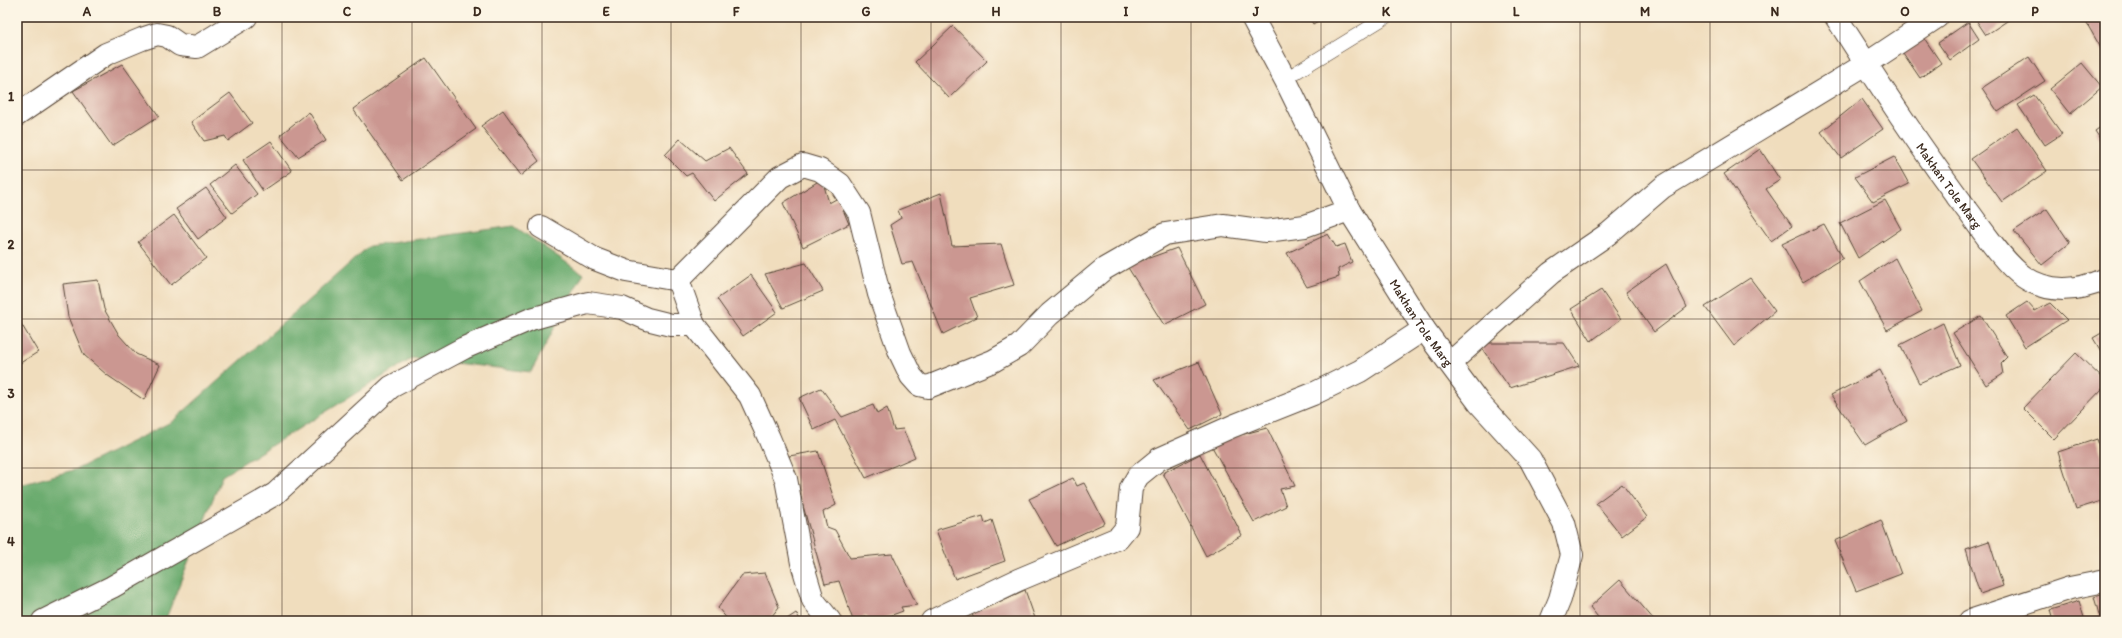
<svg xmlns="http://www.w3.org/2000/svg" width="2122" height="638" font-family="Itim,sans-serif">
	<style>
		.forest { fill: #6bab6e; stroke: #536a46 }
		.building { fill: #cb9791 }
		.lines { fill: none; stroke-linecap: round; stroke-linejoin: round }
		.service-casing { stroke: #564536; stroke-width: 14 }
		.minor-casing { stroke: #564536; stroke-width: 24 }
		.service { stroke: #fff; stroke-width: 13 }
		.minor { stroke: #fff; stroke-width: 22 }
		.grid { fill: none; stroke: #3b2a1e; stroke-width: 1; stroke-opacity: 0.55 }
		.labels { text-anchor: middle; dominant-baseline: central; stroke-width: 3; stroke-linejoin: round; paint-order: stroke }
		.street-label { font-size: 13px; fill: #3b2a1e; stroke: #fcf5e5 }
		.neatline { fill: none; stroke: #3b2a1e; stroke-width: 1.5 }
		.grid-label { font-size: 13px; text-anchor: middle; font-weight: bold; fill: #3b2a1e }
	</style>
	<rect width="100%" height="100%" fill="#fcf5e5"/>
	<filter id="ink" filterUnits="userSpaceOnUse"><feTurbulence type="fractalNoise" baseFrequency=".025" numOctaves="2"/><feDisplacementMap in="SourceGraphic" scale="8" xChannelSelector="R" yChannelSelector="G"/><feConvolveMatrix kernelMatrix="1 2 1 2 8 2 1 2 1" color-interpolation-filters="sRGB"/></filter>
	<filter id="wash" filterUnits="userSpaceOnUse"><feTurbulence type="fractalNoise" baseFrequency=".012" numOctaves="4" result="noise"/><feDisplacementMap in="SourceGraphic" scale="16" xChannelSelector="R" yChannelSelector="G"/><feGaussianBlur stdDeviation="0.9" result="paint"/><feColorMatrix in="noise" values="0 0 0 0 0 0 0 0 0 0 0 0 0 0 0 0 0 1.4 0 .05"/><feComposite in="paint" operator="in"/></filter>
	<g filter="url(#wash)">
		<rect width="100%" height="100%" fill="#f0ddbd"/>
		<!-- forest -->
		<polygon class="forest" points="514,226 583,274 531,372 413,358 222,476 165,621 17,621 17,486 77,469 173,421 369,246"/>
		<g id="blocks">
			<!-- building -->
			<g class="building">
				<polygon points="1309,17 1325,17 1313,24"/>
				<polygon points="1974,17 2013,17 1986,35"/>
				<polygon points="2083,17 2105,17 2105,55"/>
				<polygon points="1968,22 1979,39 1950,60 1938,43"/>
				<polygon points="953,26 987,61 949,98 915,62"/>
				<polygon points="1922,35 1941,63 1920,78 1901,50"/>
				<polygon points="2029,57 2045,81 1998,112 1982,88"/>
				<polygon points="426,58 476,129 403,180 353,109"/>
				<polygon points="2082,63 2102,87 2070,114 2050,89"/>
				<polygon points="122,64 159,116 112,146 73,91"/>
				<polygon points="230,93 252,123 228,141 225,136 204,141 191,122"/>
				<polygon points="2034,95 2062,134 2045,145 2018,105"/>
				<polygon points="1862,99 1883,129 1841,158 1821,132"/>
				<polygon points="503,110 539,161 520,176 481,126"/>
				<polygon points="309,112 326,140 298,157 280,135"/>
				<polygon points="2105,124 2105,146 2095,131"/>
				<polygon points="2017,127 2047,171 2002,202 1971,159"/>
				<polygon points="680,139 705,161 729,148 748,174 714,201 692,173 686,176 665,155"/>
				<polygon points="271,141 292,171 263,191 243,160"/>
				<polygon points="1760,149 1780,180 1766,189 1792,226 1771,241 1724,174"/>
				<polygon points="1894,157 1909,184 1873,202 1855,177"/>
				<polygon points="235,165 257,194 232,213 210,185"/>
				<polygon points="822,179 829,203 838,198 849,224 803,247 783,203"/>
				<polygon points="206,188 227,217 198,239 176,209"/>
				<polygon points="941,193 952,246 1001,244 1014,285 970,298 977,317 943,334 913,262 902,264 890,225 901,218 898,210"/>
				<polygon points="1885,200 1901,229 1858,258 1840,223"/>
				<polygon points="2047,209 2070,243 2042,265 2014,231"/>
				<polygon points="174,215 206,258 171,285 138,242"/>
				<polygon points="1824,224 1843,258 1803,282 1782,244"/>
				<polygon points="1328,234 1336,247 1345,244 1352,262 1338,269 1339,277 1307,287 1287,253"/>
				<polygon points="1177,248 1205,304 1164,325 1127,266"/>
				<polygon points="1895,258 1922,311 1887,330 1860,281"/>
				<polygon points="806,263 823,291 783,308 765,274"/>
				<polygon points="1666,264 1687,307 1654,332 1626,292"/>
				<polygon points="751,275 777,312 743,336 717,299"/>
				<polygon points="1750,278 1775,311 1734,346 1705,307"/>
				<polygon points="98,280 104,309 119,335 136,354 160,365 144,400 107,375 84,355 68,317 63,284"/>
				<polygon points="1601,290 1621,319 1591,341 1571,309"/>
				<polygon points="2027,302 2035,311 2050,303 2067,320 2025,347 2006,316"/>
				<polygon points="1981,316 2007,357 2001,363 2003,374 1986,385 1953,333"/>
				<polygon points="17,317 38,352 17,365"/>
				<polygon points="1943,323 1960,365 1919,383 1900,345"/>
				<polygon points="2105,331 2105,358 2093,338"/>
				<polygon points="1478,343 1564,343 1579,366 1510,388"/>
				<polygon points="2076,353 2105,381 2105,386 2054,439 2023,408"/>
				<polygon points="1199,362 1222,414 1190,430 1154,380"/>
				<polygon points="1880,370 1907,421 1865,445 1831,395"/>
				<polygon points="821,388 842,417 873,405 877,414 887,408 894,430 903,429 915,457 866,478 835,420 814,430 799,398"/>
				<polygon points="1267,428 1295,486 1280,489 1286,506 1254,522 1210,443"/>
				<polygon points="2097,439 2105,465 2105,500 2076,509 2058,452"/>
				<polygon points="818,451 836,505 823,512 827,527 835,530 850,558 892,554 917,605 901,607 903,611 876,621 868,621 866,616 853,620 839,581 825,584 789,456"/>
				<polygon points="1200,454 1242,535 1206,556 1163,473"/>
				<polygon points="1073,478 1077,486 1084,483 1105,523 1056,546 1029,499"/>
				<polygon points="1622,484 1647,517 1622,536 1596,503"/>
				<polygon points="983,516 985,523 992,520 1005,561 955,579 936,530"/>
				<polygon points="1881,520 1901,574 1856,591 1835,541"/>
				<polygon points="1989,541 2003,586 1980,594 1966,549"/>
				<polygon points="765,573 779,607 768,621 729,621 718,608 742,575"/>
				<polygon points="1620,580 1655,621 1601,621 1590,607"/>
				<polygon points="1025,590 1036,621 975,621 972,614"/>
				<polygon points="2105,594 2105,621 2101,621 2094,597"/>
				<polygon points="2079,601 2085,621 2053,621 2050,610"/>
				<polygon points="796,613 801,621 784,621"/>
			</g>
		</g>
	</g>
	<g filter="url(#ink)">
		<use href="#blocks" fill-opacity="0" stroke="#564536" stroke-width="1"/>
		<g class="lines">
			<!-- service casing -->
			<g class="service-casing">
				<polyline id="service" points="1285,79 1386,17"/>
			</g>
			<!-- minor casing -->
			<g class="minor-casing">
				<g id="minor">
					<path id="s1" d="M1252 17 1285 79 1349 210 1424 329 1479 403 1530 459 1564 523 1572 555 1560 599 1551 621"/>
					<path id="s2" d="M1836 17C1879 84 1923 152 1971 215 1984 233 2006 265 2024 277 2049 294 2079 291 2105 279"/>
					<polyline points="17,115 106,54 142,39 157,34 167,36 180,45 197,47 246,17"/>
					<polyline points="541,227 595,259 626,271 678,280 780,177 803,165 820,170 840,184 859,213 879,294 900,353 911,376 919,385 928,387 993,361 1019,346 1050,314 1104,269 1165,234 1223,225 1266,231 1305,226 1349,210"/>
					<polyline points="678,280 694,325 750,396 769,438 786,479 802,563 813,600 830,621"/>
					<polyline points="1450,363 1551,273 1608,234 1663,187 1866,64 1937,17"/>
					<polyline points="43,621 112,587 275,494 391,387 464,348 531,319 588,303 622,308 647,319 671,325 694,325"/>
					<polyline points="932,621 1018,580 1118,538 1127,527 1131,488 1138,476 1159,459 1233,426 1313,394 1360,371 1424,329"/>
					<polyline points="1970,621 2070,588 2105,581"/>
				</g>
			</g>
			<!-- service -->
			<use href="#service" class="service"/>
			<!-- minor -->
			<use href="#minor" class="minor"/>
		</g>
	</g>
	<!-- grid -->
	<path class="grid" d="M152 17V621M282 17V621M412 17V621M542 17V621M671 17V621M801 17V621M931 17V621M1061 17V621M1191 17V621M1321 17V621M1451 17V621M1580 17V621M1710 17V621M1840 17V621M1970 17V621M17 170H2105M17 319H2105M17 468H2105"/>
	<g class="labels">
		<!-- street labels -->
		<g class="street-label">
			<text stroke="none"><textPath href="#s2" startOffset="203">Makhan Tole Marg</textPath></text>
			<text stroke="none"><textPath href="#s1" startOffset="350">Makhan Tole Marg</textPath></text>
		</g>
	</g>
	<!-- margin -->
	<rect width="2122" height="638" fill="none" stroke="#fcf5e5" stroke-width="44"/>
	<rect x="22" y="22" width="2078" height="594" class="neatline"/>
	<g class="grid-label">
		<text x="87" y="16">A</text>
		<text x="217" y="16">B</text>
		<text x="347" y="16">C</text>
		<text x="477" y="16">D</text>
		<text x="606" y="16">E</text>
		<text x="736" y="16">F</text>
		<text x="866" y="16">G</text>
		<text x="996" y="16">H</text>
		<text x="1126" y="16">I</text>
		<text x="1256" y="16">J</text>
		<text x="1386" y="16">K</text>
		<text x="1516" y="16">L</text>
		<text x="1645" y="16">M</text>
		<text x="1775" y="16">N</text>
		<text x="1905" y="16">O</text>
		<text x="2035" y="16">P</text>
		<text x="11" y="101">1</text>
		<text x="11" y="249">2</text>
		<text x="11" y="398">3</text>
		<text x="11" y="546">4</text>
	</g>
</svg>
